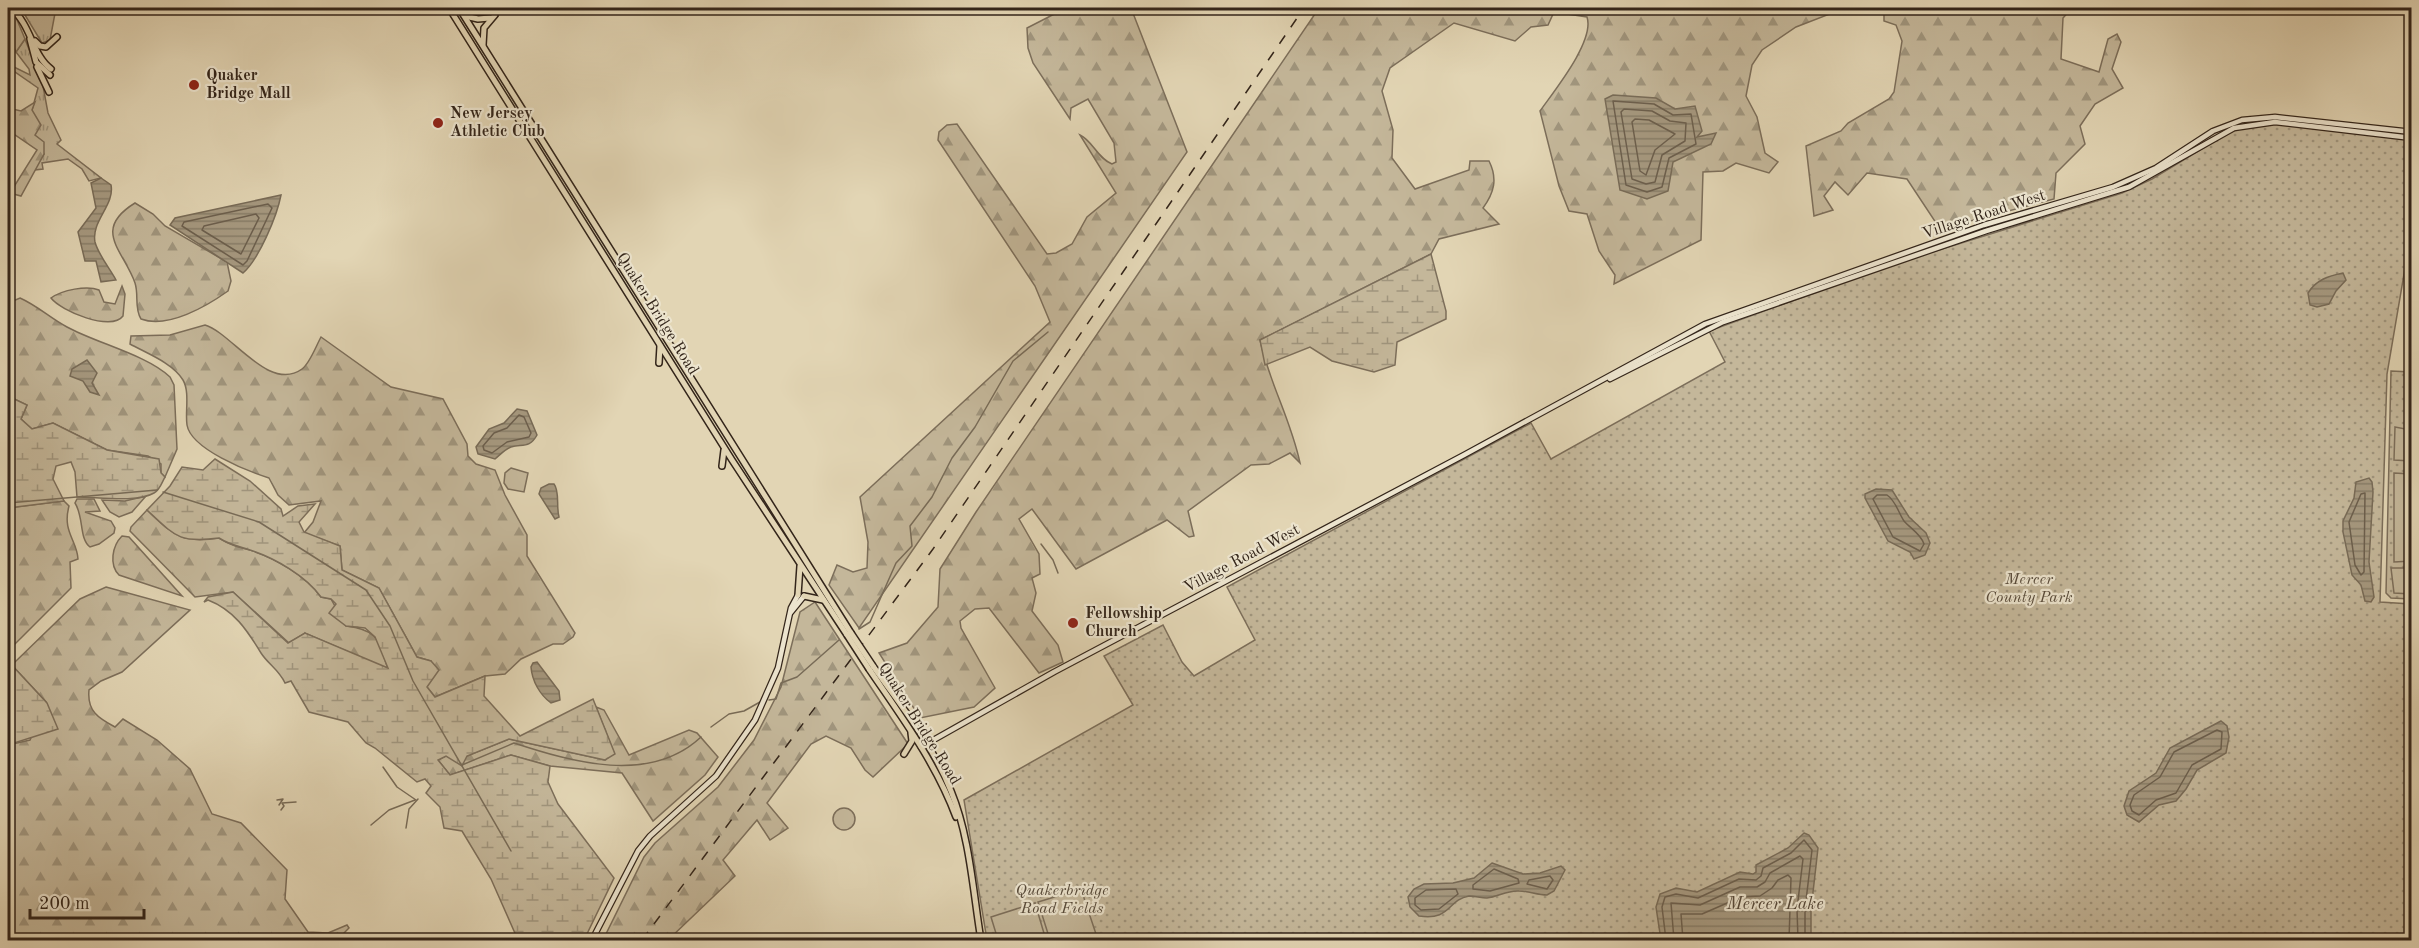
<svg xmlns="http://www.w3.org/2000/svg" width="2419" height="948" font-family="'Old Standard TT',serif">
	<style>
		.grass { fill: url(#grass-tufts); stroke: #7c6e5a; stroke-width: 1.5 }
		.forest { fill: url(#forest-firs); stroke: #7c6e5a; stroke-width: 1.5 }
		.wetland { fill: url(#wetland-marsh); stroke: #7c6e5a; stroke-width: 1.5 }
		.park { fill: url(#park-dots); stroke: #7c6e5a; stroke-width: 1.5 }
		.pitch { fill: #c4b79a; stroke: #7c6e5a; stroke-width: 1.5 }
		.water { fill: url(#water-rules); stroke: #786b57; stroke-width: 1.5 }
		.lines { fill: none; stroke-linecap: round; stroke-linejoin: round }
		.shore { stroke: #6c5f4d; stroke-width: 1.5 }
		.stream { stroke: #786b57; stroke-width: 1.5 }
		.secondary-casing { stroke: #33251a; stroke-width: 7 }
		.primary-casing { stroke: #33251a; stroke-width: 8 }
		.trunk-casing { stroke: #33251a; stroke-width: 8 }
		.secondary { stroke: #ece4ce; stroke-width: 4.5 }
		.primary { stroke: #e2d5b4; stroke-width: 5 }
		.trunk { stroke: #e2d5b4; stroke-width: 5 }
		.rail { stroke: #33251a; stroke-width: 1.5; stroke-dasharray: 10 10; stroke-linecap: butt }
		.primary-bridge-casing { stroke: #33251a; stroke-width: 8; stroke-linecap: butt }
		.primary-bridge { stroke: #e2d5b4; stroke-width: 5 }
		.poi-dot { fill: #8f2418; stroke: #ece4ce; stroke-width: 2 }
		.labels { text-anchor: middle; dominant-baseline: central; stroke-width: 4.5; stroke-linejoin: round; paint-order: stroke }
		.poi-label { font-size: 16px; font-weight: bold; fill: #33251a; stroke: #ece4ce; text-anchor: start }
		.street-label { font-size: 16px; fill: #33251a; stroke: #ece4ce }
		.park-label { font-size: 16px; font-style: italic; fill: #574a3a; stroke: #ece4ce }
		.water-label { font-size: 18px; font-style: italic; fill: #564839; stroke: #ece4ce }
	</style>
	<defs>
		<pattern id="grass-tufts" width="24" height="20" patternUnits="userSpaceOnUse" patternTransform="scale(1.5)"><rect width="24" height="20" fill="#c4b79a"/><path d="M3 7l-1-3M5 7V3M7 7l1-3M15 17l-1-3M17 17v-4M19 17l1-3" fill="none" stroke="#a0957d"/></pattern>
		<pattern id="forest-firs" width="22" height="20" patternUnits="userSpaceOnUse" patternTransform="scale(1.5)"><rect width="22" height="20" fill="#c4b79a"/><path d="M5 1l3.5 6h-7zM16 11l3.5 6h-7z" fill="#a0957d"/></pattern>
		<pattern id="wetland-marsh" width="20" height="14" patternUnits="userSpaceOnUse" patternTransform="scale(1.5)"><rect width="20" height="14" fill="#c4b79a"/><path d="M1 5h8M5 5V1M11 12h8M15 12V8" fill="none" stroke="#a0957d"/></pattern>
		<pattern id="park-dots" width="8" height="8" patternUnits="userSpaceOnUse" patternTransform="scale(1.5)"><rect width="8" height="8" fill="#c4b79a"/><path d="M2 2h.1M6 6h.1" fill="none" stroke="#a0957d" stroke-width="1.8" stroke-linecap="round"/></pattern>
		<pattern id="water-rules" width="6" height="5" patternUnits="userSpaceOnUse" patternTransform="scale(1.5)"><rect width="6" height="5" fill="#a69980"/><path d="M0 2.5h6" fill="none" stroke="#887d68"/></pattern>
	</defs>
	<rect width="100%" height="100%" fill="#e2d5b4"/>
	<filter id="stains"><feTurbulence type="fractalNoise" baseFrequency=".00333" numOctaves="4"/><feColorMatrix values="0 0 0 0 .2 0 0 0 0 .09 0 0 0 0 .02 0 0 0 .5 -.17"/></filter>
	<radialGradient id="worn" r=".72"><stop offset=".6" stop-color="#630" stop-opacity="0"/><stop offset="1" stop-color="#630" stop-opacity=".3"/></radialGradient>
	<!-- grass -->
	<g class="grass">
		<polygon points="18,8 56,8 50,40 42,43 25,15"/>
		<polygon points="25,39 43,86 48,113 61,140 57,144 101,178 89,181 82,169 68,159 42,163 43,169 34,170 44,154 34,135 32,110 38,88 8,67 8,64 30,75 29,69 16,52"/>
	</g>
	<!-- forest -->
	<g class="forest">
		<path d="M1066 8H1131L1187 152 859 628 829 585 837 565 853 572 867 568 868 542 860 497 1050 322 1035 286 938 140 939 132 947 125 957 124 1047 254 1056 253 1072 244 1087 217 1116 193 1080 135C1093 141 1097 158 1112 164L1116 162 1114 143 1088 99 1071 108 1070 119 1033 63 1028 48 1027 28Z"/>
		<path d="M1319 8H1838L1835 12 1796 27 1762 50 1752 65 1746 96 1757 117 1765 153 1778 162 1769 173 1736 163 1723 171 1703 172 1701 240 1614 284 1615 275 1599 251 1587 214 1569 211 1559 186 1540 111C1554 91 1595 41 1587 17L1554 12 1548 25 1531 27 1515 41 1454 23 1390 68 1382 91 1393 130 1392 158 1415 189 1469 170 1470 161H1489C1498 179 1494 193 1483 208L1499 224 1439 239 1431 254 1260 340C1269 382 1291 420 1300 463L1290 453 1269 464 1251 465 1188 511 1194 536 1189 537 1167 520 1076 569 1032 509 1019 519 1039 554 1040 574 1032 578 1036 593 1032 611 1058 645 1063 662 1039 673 989 608 975 609 960 621 961 628 995 688 974 707 920 718 879 653 907 643 938 607 940 569 976 512Z"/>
		<polygon points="1884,8 2072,8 2063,18 2061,59 2099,72 2108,39 2117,34 2121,42 2112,69 2123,88 2095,104 2080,126 2085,144 2056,173 2054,199 1940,229 1907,179 1867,173 1848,195 1835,182 1824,196 1833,210 1814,216 1806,146 1841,131 1848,123 1889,99 1894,92 1902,41 1896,25 1884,21"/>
		<polygon points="15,15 25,39 16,52 8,34 9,18"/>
		<polygon points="35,102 32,110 41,125 35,135 44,142 44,154 21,196 10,193 37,150 8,130 8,108 21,111"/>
		<path d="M135 203 153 214 165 226 227 262 231 281 228 291C207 306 168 329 141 319 134 308 139 295 135 283 124 251 91 230 135 203Z"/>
		<path d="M122 286 125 294 123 316C111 332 61 311 51 298 62 290 87 285 99 290L104 302 115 304Z"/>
		<path d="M20 298C38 306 50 318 67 327 96 343 147 355 170 377L174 385 177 449 165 477 161 473V464L148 456 107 450 53 423 32 429 21 419 27 405 8 396V303Z"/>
		<path d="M205 325C232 333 269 393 302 369 310 363 316 346 321 337L391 387 443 399 467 444 468 456 476 464 495 470 505 495 527 535V556L575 633 573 637 563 644H553L521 659 505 674 485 676 435 697 427 687 431 661 417 657 379 588 342 570 340 546 304 533 313 522 321 501 289 505 278 495 269 478C247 471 191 449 187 425 185 412 190 392 183 380 173 363 146 353 130 344L131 336 170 335Z"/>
		<polygon points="146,496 132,512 119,517 110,512 102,500 125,501"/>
		<path d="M77 499H94L100 511 85 512 111 521 115 528 114 533 99 544 90 547C79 539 84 517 75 503Z"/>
		<path d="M64 501 69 506C62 532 77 540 78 559L70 562 71 588 8 651V508Z"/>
		<path d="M147 510C174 535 181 544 219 538 230 545 238 547 250 550 275 558 306 576 321 597L331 599 346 626C379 630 378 640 388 669L305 633 289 643 233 592 195 597 130 531 131 527Z"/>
		<path d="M122 536 129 537 182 596 119 575C109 565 112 546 122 536Z"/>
		<path d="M106 587 190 610 122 672 101 681 89 690C87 711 98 718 115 727L123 719 157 740 190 769 212 814 241 823 287 870 285 899 308 932 328 933 347 925 349 928 337 940H8V745L30 740 46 702 8 661V654L15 662 80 599Z"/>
		<polygon points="815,602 908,744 873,777 865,770 851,748 826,736 811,744 767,803 788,828 770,840 757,820 723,860 735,876 668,940 603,940 644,857 655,843 718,787 754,740 781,687 800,612"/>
		<polygon points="596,707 604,710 629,755 689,730 697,733 718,757 705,775 653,821 622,773 550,766 511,755 450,775 438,760 446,756 467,756 509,739 605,760 614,753"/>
	</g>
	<!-- wetland -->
	<g class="wetland">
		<polygon points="1431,254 1446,311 1446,319 1397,342 1395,365 1374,372 1332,361 1310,347 1265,365 1260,340"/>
		<path d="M8 396 27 405 21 419 32 429 53 423 107 450 159 459 161 473 165 477C162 482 160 490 154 493 137 503 98 497 77 497L75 472 71 462 56 466 53 479 64 501 8 508Z"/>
		<path d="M215 459 250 481 281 509 283 516 298 506 315 504 299 522 304 532 340 546 342 570 379 588 417 657 431 661 439 670 427 687 435 697 485 676 484 696 520 736 593 699 615 754 605 760 509 739 467 756 462 766 446 756 438 760 450 775 511 755 550 766 548 782 558 804 614 878 584 940H518L491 879 462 831 444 828 440 807 426 793 431 786 425 779 417 782 375 748 366 743 348 722 309 712 291 681 285 683C279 670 268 664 261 653 247 630 234 610 208 600L204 602 208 597 233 592 288 643 305 633 388 668 375 637 365 628 346 626 329 613 336 604 331 599 321 597C306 576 275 558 250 550 238 546 230 545 219 538 179 543 176 537 147 510L170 486 182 467 203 470Z"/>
		<polygon points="8,661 47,703 58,729 8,745"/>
	</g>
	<!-- park -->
	<g class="park">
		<polygon points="2273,123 2411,139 2411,233 2387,374 2380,602 2411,604 2411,940 987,940 964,800 1133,705 1104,656 1163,625 1182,662 1194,676 1255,640 1227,587 1531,423 1551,459 1725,362 1709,331 1897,263 2122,193 2152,179 2223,136 2238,129"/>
		<polygon points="2391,371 2411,372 2411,599 2391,598 2386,593"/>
	</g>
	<!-- pitch -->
	<g class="pitch">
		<polygon points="2395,427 2411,430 2411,461 2394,460"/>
		<polygon points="511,468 528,473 524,492 508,489 504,483 505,473"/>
		<polygon points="2394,473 2411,474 2412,561 2394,562"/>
		<polygon points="2391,568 2405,568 2411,573 2411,594 2394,593"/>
		<circle cx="844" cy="819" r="11"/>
		<polygon points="1081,889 1098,940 1050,940 1038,902"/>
		<polygon points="1035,903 1046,940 998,940 991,917"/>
	</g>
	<!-- water -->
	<g class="water">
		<polygon points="1613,95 1656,98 1675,109 1695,106 1702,131 1697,137 1716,133 1711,144 1673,162 1668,191 1647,199 1620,190 1605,99"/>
		<path d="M101 178 111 185C115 205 91 221 95 242 98 254 110 269 116 280L101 282 96 261H85L78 232 96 208 91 183Z"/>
		<path d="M281 195C277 216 259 259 243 273L170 225 175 218Z"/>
		<path d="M2343 273 2346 280 2336 291 2329 304 2317 307 2310 305 2308 293C2316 280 2328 276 2343 273Z"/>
		<polygon points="87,360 97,373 92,383 99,395 90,392 83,381 70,376 72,369"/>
		<path d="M517 409 527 411 537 435C530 448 523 444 511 447 505 449 500 455 495 459L478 454 476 447 489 429 504 423Z"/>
		<polygon points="2369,478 2372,482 2373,492 2369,562 2374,597 2371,602 2365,601 2361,585 2352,575 2343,532 2343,521 2354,498 2356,482"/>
		<path d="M549 484H554C560 491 556 507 559 517L555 519 539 494 541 488Z"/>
		<polygon points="1876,489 1892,490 1909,517 1926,533 1930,543 1925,555 1914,559 1910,552 1888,541 1865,498 1865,494"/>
		<path d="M537 662 559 691 560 700 551 703C540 695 532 681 531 667L533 663Z"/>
		<polygon points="2221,721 2227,726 2229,737 2226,753 2197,770 2186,789 2176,801 2159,805 2139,822 2127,815 2124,806 2129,791 2156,773 2170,748"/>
		<polygon points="1804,833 1809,835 1818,848 1811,910 1811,940 1661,940 1656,907 1660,894 1676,888 1697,892 1740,872 1753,874 1756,872 1756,865 1788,848"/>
		<path d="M1492 863 1523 874 1540 873 1561 866 1565 870 1554 891 1547 895C1537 895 1529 891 1519 891 1507 890 1498 897 1487 898 1481 898 1475 896 1469 896 1447 900 1451 921 1419 916L1410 907 1408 897 1414 889 1424 884 1453 883 1474 878Z"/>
	</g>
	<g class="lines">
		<!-- shore -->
		<g class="shore">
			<polygon points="1613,101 1654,104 1673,115 1691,114 1696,144 1669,158 1662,187 1647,192 1626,185"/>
			<polygon points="1624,109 1652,111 1670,121 1686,123 1685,141 1662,155 1655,182 1646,184 1632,179 1621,112"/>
			<polygon points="1635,119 1649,120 1675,134 1655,150 1646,175 1640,171 1632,122"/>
			<polygon points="268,204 272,208 247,261 243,265 182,226 184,222"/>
			<polygon points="256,214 259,218 241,254 202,230 204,226"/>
			<polygon points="519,415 524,417 531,433 529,437 507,442 492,453 484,450 483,446 494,433 507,428"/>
			<polygon points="2365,493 2364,572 2361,575 2355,565 2349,522 2361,494"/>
			<path d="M1887 495C1896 501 1898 512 1904 521 1911 529 1921 534 1924 544L1920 551 1893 537 1873 499 1877 495Z"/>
			<polygon points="2217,730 2222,732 2221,749 2192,765 2176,793 2156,800 2139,815 2132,811 2130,805 2134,795 2160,777 2174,752"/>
			<polygon points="1494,869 1518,879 1519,883 1490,891 1473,889 1473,885"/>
			<polygon points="1550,876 1553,880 1547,889 1527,884 1529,880"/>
			<polygon points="1456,889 1458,894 1439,909 1421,910 1415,905 1415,898 1426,890"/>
			<polyline points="1666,940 1662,907 1665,897 1676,894 1698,898 1739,879 1756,880 1761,876 1763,868 1791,853 1804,840 1812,850 1805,909 1805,940"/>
			<polyline points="1674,940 1671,903 1700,905 1740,887 1757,887 1765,882 1770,873 1800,856 1803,859 1797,909 1798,940"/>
			<polyline points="1683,940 1681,914 1702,914 1741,897 1760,896 1772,888 1778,880 1788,875 1791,878 1789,940"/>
		</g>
		<!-- stream -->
		<g class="stream">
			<polyline points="163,492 259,522 366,590 390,626 413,681 511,851"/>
			<polyline points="8,503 157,490"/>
			<polyline points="1041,544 1053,560 1058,573"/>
			<polyline points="859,629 870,622 896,563 912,546 910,526 932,497 952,458 975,427 1013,361 1048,332"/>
			<polyline points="769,700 776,699 781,683 797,677 839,640"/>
			<polyline points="711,727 729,714 744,711 760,702"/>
			<path d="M462 765 514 743C572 762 650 785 701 737"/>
			<polyline points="383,767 397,787 416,800"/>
			<polyline points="277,800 283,799 279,805"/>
			<polyline points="281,810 284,806 282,803 296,802"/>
			<polyline points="371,825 389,810 415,800"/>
			<polyline points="406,828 409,809 418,799"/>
			<polyline points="343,940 346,934"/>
		</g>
		<!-- secondary casing -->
		<g class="secondary-casing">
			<g id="secondary">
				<polyline points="1610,379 1723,322 1986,231 2129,187 2234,128 2275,122 2412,138"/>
				<polyline points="791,612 804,596"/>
				<polyline points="921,747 1054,672 1464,455 1705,324 1984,225 2113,187 2156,168 2213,131 2242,120 2275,117 2412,132"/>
				<polyline points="592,940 638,851 650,836 716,776 755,720 778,668 791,608 798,595"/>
			</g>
		</g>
		<!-- primary casing -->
		<g class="primary-casing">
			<g id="primary">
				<polyline points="449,8 732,460 847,635"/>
				<polyline points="459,8 851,633"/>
				<polyline points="465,16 478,19 490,18"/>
				<polyline points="483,45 484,28 495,15"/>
				<polyline points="659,363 660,346"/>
				<polyline points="722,466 724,450"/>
				<polyline points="798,595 800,566"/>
				<polyline points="804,596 823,600"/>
				<path d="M873 666C901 706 933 745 951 791 970 837 973 892 981 940"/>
				<path d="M869 669C901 716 936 763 956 817"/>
				<polyline points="904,754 912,741 911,733"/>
			</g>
		</g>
		<!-- trunk casing -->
		<g class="trunk-casing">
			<g id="trunk">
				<path d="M11 8C32 26 32 55 51 69"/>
				<polyline points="61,8 62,9"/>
				<polyline points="30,39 36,62 50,75"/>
				<polyline points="35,41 40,46 46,47 57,37"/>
				<polyline points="37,67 49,92"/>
			</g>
		</g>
		<!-- secondary -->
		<use href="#secondary" class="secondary"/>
		<!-- primary -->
		<use href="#primary" class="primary"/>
		<!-- trunk -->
		<use href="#trunk" class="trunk"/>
		<!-- rail -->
		<polyline class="rail" points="642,940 933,549 1304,8"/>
		<!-- primary-bridge casing -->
		<g class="primary-bridge-casing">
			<g id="primary-bridge">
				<polyline points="851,633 873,666"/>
				<polyline points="847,635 869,669"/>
			</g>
		</g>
		<!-- primary-bridge -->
		<use href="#primary-bridge" class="primary-bridge"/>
	</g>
	<!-- markers -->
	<g class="poi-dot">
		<circle cx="194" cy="85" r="6"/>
		<circle cx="438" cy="123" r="6"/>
		<circle cx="1073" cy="623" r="6"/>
	</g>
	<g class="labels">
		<!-- poi labels -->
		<g class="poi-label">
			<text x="206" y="76">Quaker<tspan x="206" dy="18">Bridge Mall</tspan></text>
			<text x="450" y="114">New Jersey<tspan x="450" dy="18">Athletic Club</tspan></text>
			<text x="1085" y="614">Fellowship<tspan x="1085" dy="18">Church</tspan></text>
		</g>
		<!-- street labels -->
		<g class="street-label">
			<text transform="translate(1984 215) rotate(-18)">Village Road West</text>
			<text transform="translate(657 314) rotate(58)">Quaker Bridge Road</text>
			<text transform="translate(1242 559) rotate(-28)">Village Road West</text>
			<text transform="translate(919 724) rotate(58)">Quaker Bridge Road</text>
		</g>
		<!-- park labels -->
		<g class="park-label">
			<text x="2029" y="580">Mercer<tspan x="2029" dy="18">County Park</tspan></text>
			<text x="1062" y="891">Quakerbridge<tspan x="1062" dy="18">Road Fields</tspan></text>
		</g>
		<!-- water labels -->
		<g class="water-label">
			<text x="1775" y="904">Mercer Lake</text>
		</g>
	</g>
	<!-- margin -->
	<rect width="2419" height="948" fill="none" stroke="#e2d5b4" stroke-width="30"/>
	<rect x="9" y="9" width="2401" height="930" fill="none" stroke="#33251a" stroke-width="3"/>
	<rect x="15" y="15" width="2389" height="918" fill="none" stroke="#33251a" stroke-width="1.5"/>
	<!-- scale -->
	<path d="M30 909v9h114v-9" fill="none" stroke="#33251a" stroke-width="3"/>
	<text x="39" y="909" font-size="18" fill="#33251a" stroke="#ece4ce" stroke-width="4.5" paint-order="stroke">200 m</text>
	<rect width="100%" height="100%" filter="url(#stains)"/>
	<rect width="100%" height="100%" fill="url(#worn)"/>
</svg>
